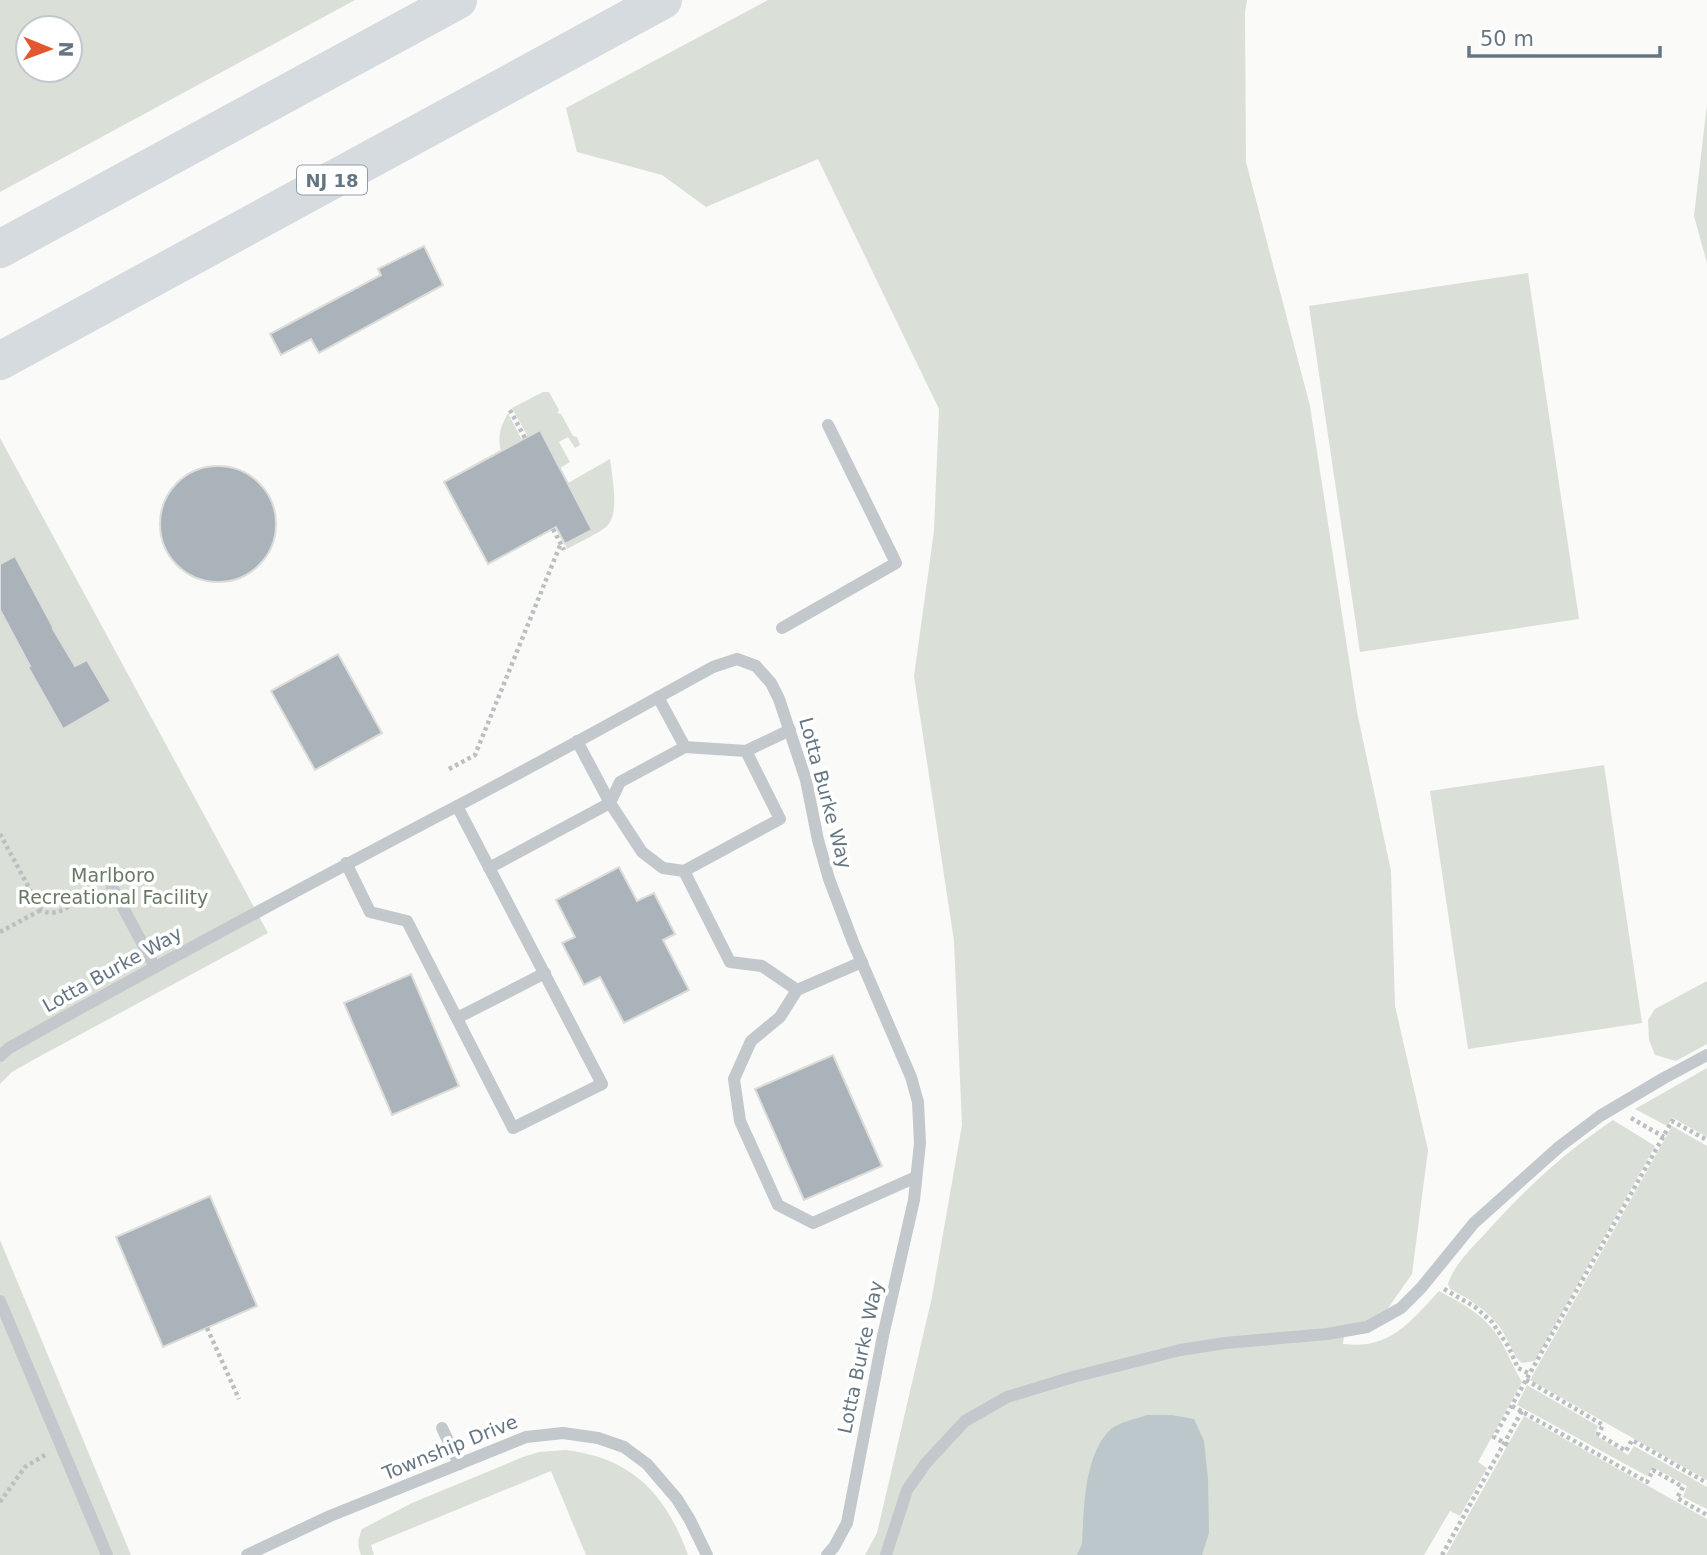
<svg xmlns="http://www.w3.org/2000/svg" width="1707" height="1555" font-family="'DejaVu Sans',sans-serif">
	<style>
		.green { fill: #dadfd7; fill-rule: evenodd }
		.water { fill: #bbc7cb }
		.building { fill: #aab3b9; stroke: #dcdcda; stroke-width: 2 }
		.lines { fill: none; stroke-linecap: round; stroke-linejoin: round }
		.path { stroke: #bbbfc2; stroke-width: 4.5; stroke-dasharray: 3.5 3.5; stroke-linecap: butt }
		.service { stroke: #c3c8cc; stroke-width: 12 }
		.motorway { stroke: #d6dbdf; stroke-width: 38 }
		.labels { text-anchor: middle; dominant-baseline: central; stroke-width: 7; stroke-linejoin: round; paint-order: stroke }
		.shield { fill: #fff; stroke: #939fa8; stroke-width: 2 }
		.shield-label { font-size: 18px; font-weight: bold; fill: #657683 }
		.street-label { font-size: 19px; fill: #657683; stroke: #fff }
		.park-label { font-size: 19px; fill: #687a64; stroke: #fff }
	</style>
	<rect width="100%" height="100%" fill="#fafaf8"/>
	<!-- green -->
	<g class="green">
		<path d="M0 0H355L0 192ZM28 28H70V70H28Z"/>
		<path d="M768 0H1247L1245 13 1246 162 1310 406 1357 712 1391 871 1395 1006 1428 1150 1412 1274 1379 1321 1344 1335 1343 1344C1390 1350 1410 1322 1439 1291 1464 1304 1488 1317 1502 1343 1509 1356 1514 1369 1522 1382L1478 1462 1487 1468 1460 1516 1450 1511 1424 1555H865L877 1533 932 1297 962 1125 954 941 914 676 934 531 939 409 818 159 706 207 662 175 577 152 566 108Z"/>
		<polygon points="1707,104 1707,263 1694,216"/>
		<polygon points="1528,273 1579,619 1360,652 1309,306"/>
		<polygon points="543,392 549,392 559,410 557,413 561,414 573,436 577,437 580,445 575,448 568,437 559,442 570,462 560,468 540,430 528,437 512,408"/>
		<path d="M508 413 522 440 501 451C497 436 501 426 508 413Z"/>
		<polygon points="0,438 268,933 33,1060 12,1072 0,1084"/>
		<path d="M610 459C612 476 620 513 607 526 601 532 576 544 567 549L565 544 592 529 568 483Z"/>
		<polygon points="1604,765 1642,1023 1468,1049 1430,791"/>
		<polygon points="1707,981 1707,1044 1676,1061 1655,1055 1649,1040 1648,1020 1655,1009"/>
		<polygon points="1707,1068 1707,1137 1673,1118 1667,1126 1635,1109"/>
		<path d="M1613 1120 1655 1146 1535 1361 1522 1363C1514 1358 1507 1336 1499 1326 1486 1309 1469 1299 1450 1289L1448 1284C1454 1265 1470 1250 1483 1236 1524 1190 1561 1155 1613 1120Z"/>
		<polygon points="1672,1126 1707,1146 1707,1480 1530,1380"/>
		<polygon points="0,1240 131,1555 0,1555"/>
		<polygon points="1527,1385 1598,1426 1595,1435 1628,1455 1634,1446 1707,1487 1707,1509 1683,1497 1687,1486 1653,1467 1647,1476 1517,1405"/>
		<polygon points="1524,1416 1707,1519 1707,1555 1446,1555"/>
		<path d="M566 1450C632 1458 666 1494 688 1555H586L551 1471 371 1545 374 1555H361C357 1545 358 1539 362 1529L412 1503 523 1457 539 1452Z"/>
	</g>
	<!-- water -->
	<path class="water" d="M1147 1415H1171L1194 1419 1204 1441 1208 1479 1209 1533 1202 1555H1077L1082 1544C1084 1509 1084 1454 1111 1429 1120 1422 1136 1419 1147 1415Z"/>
	<!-- building -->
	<g class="building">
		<polygon points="424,246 443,285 319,353 311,339 281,355 270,334 381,275 378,269"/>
		<polygon points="540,430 592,530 565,544 556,527 488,564 444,482"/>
		<circle cx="218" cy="524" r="58"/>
		<polygon points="15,556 54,629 53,629 75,666 87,660 111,701 63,729 28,667 30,666 0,610 0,564"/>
		<polygon points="338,654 382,733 315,770 271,691"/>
		<polygon points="619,867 637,901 654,893 675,934 663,940 689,990 624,1023 600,977 584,985 562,943 575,937 556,900"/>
		<polygon points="411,974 459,1086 392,1115 344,1003"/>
		<polygon points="833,1055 882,1166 804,1200 755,1089"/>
		<polygon points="210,1196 257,1306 163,1347 116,1237"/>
	</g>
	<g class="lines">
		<!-- path -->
		<g class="path">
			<polyline points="510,410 525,438"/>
			<polyline points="553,529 564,550"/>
			<polyline points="449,769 475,755 561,543"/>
			<path d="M0 834 41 910C55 918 68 907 81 899"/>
			<polyline points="0,932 41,910"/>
			<polyline points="1631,1118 1664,1137"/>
			<polyline points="1444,1289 1475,1307 1492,1322 1508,1346 1518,1368 1530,1374"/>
			<polyline points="207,1328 239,1399"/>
			<polyline points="1526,1380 1603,1425 1598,1434 1626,1451 1632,1440 1707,1483"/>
			<polyline points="1512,1406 1647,1482 1653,1470 1683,1487 1677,1498 1707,1515"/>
			<polyline points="1508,1445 1494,1437 1672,1121 1707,1140"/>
			<polyline points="0,1502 25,1467 45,1455"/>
			<polyline points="1442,1555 1522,1411"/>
		</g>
		<!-- service -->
		<g class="service">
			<polyline points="782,628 896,563 828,425"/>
			<polyline points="658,697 685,747 746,751 790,730"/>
			<polyline points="746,751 780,819 684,871 730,962 762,966 797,990 862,962"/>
			<polyline points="346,863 370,912 407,921 513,1128 602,1084 457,806"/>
			<polyline points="489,868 610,803 577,741"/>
			<polyline points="684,871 663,868 642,852 610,803 620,782 685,747"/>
			<polyline points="112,887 155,967"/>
			<polyline points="797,990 780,1017 751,1041 734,1079 740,1121 778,1205 813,1223 916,1177"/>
			<polyline points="457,1018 545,973"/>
			<path d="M0 1056 9 1048C151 968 294 892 438 816 531 768 622 717 713 667L737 659 756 666 771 683 779 699 806 780 818 840 829 879 853 942 911 1077 918 1102 920 1143 914 1200 883 1336 847 1523 834 1547 827 1555"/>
			<polyline points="0,1301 107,1555"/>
			<polyline points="442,1428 459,1464"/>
			<polyline points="247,1555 330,1516 526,1437 563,1433 598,1438 624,1447 647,1464 677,1499 690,1520 707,1555"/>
			<polyline points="886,1555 907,1490 926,1463 965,1421 1007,1397 1073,1377 1180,1350 1225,1343 1327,1334 1367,1327 1401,1308 1421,1288 1474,1223 1559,1147 1600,1116 1664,1078 1707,1055"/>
		</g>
		<!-- motorway -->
		<g class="motorway">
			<polyline points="0,249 458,0"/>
			<polyline points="0,361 663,0"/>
		</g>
	</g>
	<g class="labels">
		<!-- shield labels -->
		<rect class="shield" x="297" y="165.5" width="70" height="29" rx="5"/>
		<g class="shield-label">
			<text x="332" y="180">NJ 18</text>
		</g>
		<!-- street labels -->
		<g class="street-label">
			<text transform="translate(826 793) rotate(75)">Lotta Burke Way</text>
			<text transform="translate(112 969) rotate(-29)">Lotta Burke Way</text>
			<text transform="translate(860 1357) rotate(-78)">Lotta Burke Way</text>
			<text transform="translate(450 1447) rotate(-22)">Township Drive</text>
		</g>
		<!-- park labels -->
		<g class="park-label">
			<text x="113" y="875">Marlboro<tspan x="113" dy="22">Recreational Facility</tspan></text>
		</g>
	</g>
	<!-- north arrow -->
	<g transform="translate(49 49) rotate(91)"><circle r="33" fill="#ffffff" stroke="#c1c8cd" stroke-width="2"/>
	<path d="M0-5L12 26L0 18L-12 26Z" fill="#e4572e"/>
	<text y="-10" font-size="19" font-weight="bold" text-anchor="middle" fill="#657683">N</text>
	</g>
	<!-- scale -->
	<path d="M1469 46v10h191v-10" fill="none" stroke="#657683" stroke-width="3.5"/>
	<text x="1480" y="46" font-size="21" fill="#657683" stroke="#ffffff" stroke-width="5" paint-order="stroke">50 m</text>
</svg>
